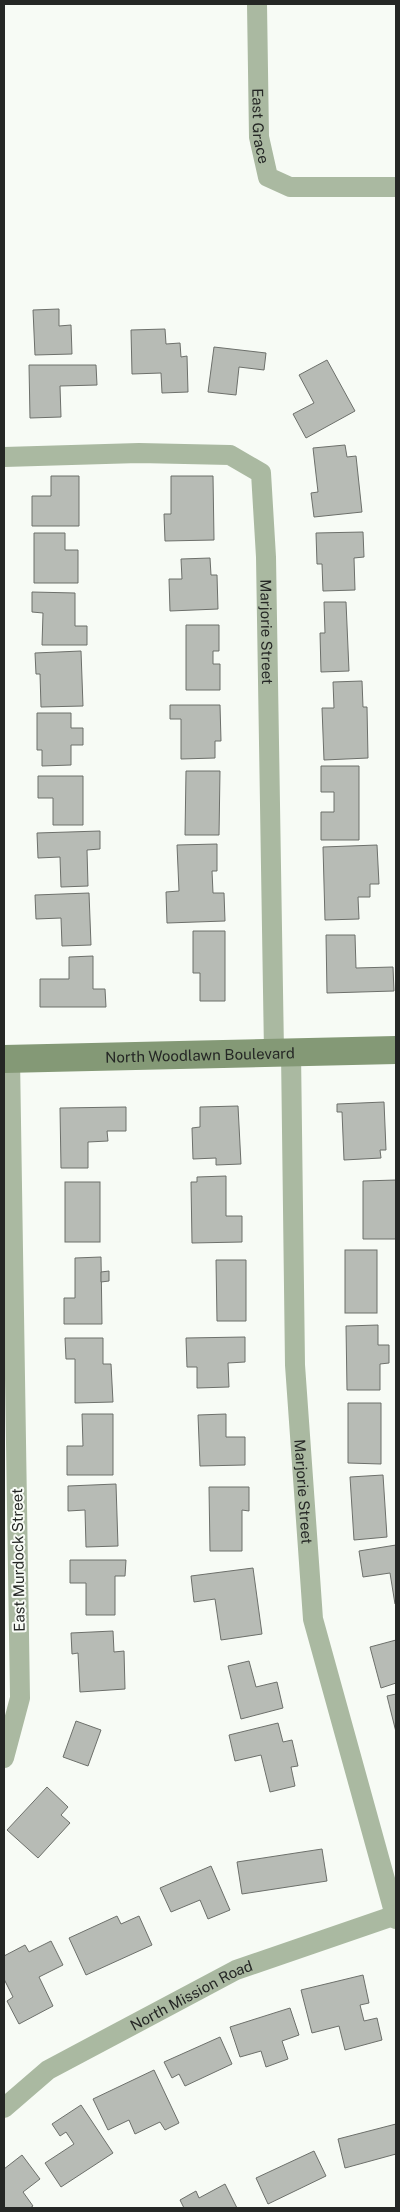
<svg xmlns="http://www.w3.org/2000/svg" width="400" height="2212" font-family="'Public Sans',sans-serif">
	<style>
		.building { fill: #b7bbb5; stroke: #6d706b }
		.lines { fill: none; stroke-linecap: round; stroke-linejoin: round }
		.minor { stroke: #aab9a1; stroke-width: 20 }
		.secondary { stroke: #849976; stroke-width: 28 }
		.labels { text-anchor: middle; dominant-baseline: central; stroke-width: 4; stroke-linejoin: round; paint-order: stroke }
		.street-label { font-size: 15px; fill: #252725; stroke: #f7fbf5 }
	</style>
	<rect width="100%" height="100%" fill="#f7fbf5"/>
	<!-- building -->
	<g class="building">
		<polygon points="59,309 59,326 71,325 72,354 35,355 33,310"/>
		<polygon points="165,329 166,344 180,343 181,357 187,356 188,392 162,393 161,373 132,374 131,330"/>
		<polygon points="214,347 266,353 264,370 239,367 236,395 208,392"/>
		<polygon points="327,360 355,411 306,438 293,414 314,403 299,375"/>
		<polygon points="29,365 96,365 97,385 60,386 61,417 30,418"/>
		<polygon points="345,445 347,457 356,456 362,512 314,517 311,493 318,492 313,448"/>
		<polygon points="51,476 79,476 79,526 32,526 32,496 51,496"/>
		<polygon points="171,476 213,476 214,540 165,541 164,514 171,514"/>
		<polygon points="363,532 364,557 354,558 355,590 323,591 322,564 317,564 316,533"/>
		<polygon points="34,533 65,533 65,550 78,550 78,583 34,583"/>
		<polygon points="210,558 211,575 217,575 218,609 170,611 169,579 182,579 181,559"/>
		<polygon points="32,592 75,593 75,626 87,626 87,645 42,645 43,613 32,612"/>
		<polygon points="324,602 346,602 349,671 321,672 320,633 325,633"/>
		<polygon points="186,625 219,625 219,651 213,651 213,664 220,664 220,690 186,690"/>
		<polygon points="81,651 83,706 41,707 40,674 36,674 35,653"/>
		<polygon points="362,681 363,707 367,707 368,758 324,760 322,708 334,708 333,682"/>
		<polygon points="170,705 220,705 221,741 215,741 215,758 181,759 181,719 170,719"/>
		<polygon points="37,713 71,713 71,728 83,728 83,745 71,745 71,765 42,766 42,750 37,750"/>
		<polygon points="321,766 359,766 359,840 321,840 321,812 334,812 334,792 321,792"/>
		<polygon points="186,771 220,771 219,835 185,835"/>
		<polygon points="38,776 83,776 83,825 53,825 53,798 38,798"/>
		<polygon points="100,831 100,849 87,850 88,886 61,887 60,857 38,858 37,833"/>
		<polygon points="217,844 217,871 212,871 213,893 224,893 225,921 167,923 166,892 179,891 177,845"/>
		<polygon points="377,845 379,884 370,884 370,897 358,897 359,919 325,920 323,847"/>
		<polygon points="89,893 91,945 62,946 61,918 36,919 35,895"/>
		<polygon points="193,931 225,931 225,1001 200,1001 200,973 193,973"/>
		<polygon points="326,935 355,935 356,968 393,967 394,991 327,993"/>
		<polygon points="93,956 93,989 105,989 106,1007 40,1007 40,979 69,979 69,957"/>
		<polygon points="384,1102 386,1150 380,1150 381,1158 344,1160 342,1112 337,1112 337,1104"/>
		<polygon points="238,1106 241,1164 216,1165 216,1158 193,1159 192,1128 200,1127 200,1107"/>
		<polygon points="126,1107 126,1131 107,1131 108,1141 88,1142 88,1168 61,1168 60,1108"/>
		<polygon points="226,1176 226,1216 242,1216 242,1242 192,1243 191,1182 197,1182 197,1177"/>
		<polygon points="396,1180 396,1239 363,1239 363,1181"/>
		<rect x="65" y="1182" width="35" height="60"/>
		<rect x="345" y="1250" width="32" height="63"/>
		<polygon points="101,1257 102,1324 64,1324 64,1298 75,1298 75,1258"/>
		<polygon points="216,1260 246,1260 246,1321 217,1321"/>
		<polygon points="109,1271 109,1281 101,1282 101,1272"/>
		<polygon points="378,1325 378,1345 389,1345 389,1363 380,1364 380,1390 347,1390 346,1326"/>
		<polygon points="245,1337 245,1362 228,1363 229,1387 197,1388 197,1367 187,1367 186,1338"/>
		<polygon points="65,1338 103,1338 103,1364 111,1364 113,1402 75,1403 75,1359 66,1359"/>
		<polygon points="348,1403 381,1403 381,1464 348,1463"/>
		<polygon points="82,1414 113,1414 113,1475 67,1475 67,1446 83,1446"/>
		<polygon points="226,1414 226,1437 245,1437 245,1465 200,1466 198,1415"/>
		<polygon points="383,1475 387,1537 354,1540 350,1477"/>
		<polygon points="116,1484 118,1546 86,1547 85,1510 68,1511 68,1486"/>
		<polygon points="209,1487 249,1487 249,1511 242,1510 242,1551 210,1551"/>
		<polygon points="396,1545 396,1604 395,1604 390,1573 363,1577 359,1551"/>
		<polygon points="70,1560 126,1560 125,1576 115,1576 115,1615 86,1615 86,1583 70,1583"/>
		<polygon points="253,1568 262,1634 221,1640 215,1599 194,1602 191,1576"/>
		<polygon points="113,1631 114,1652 124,1651 125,1689 80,1692 78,1653 72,1654 71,1633"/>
		<polygon points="396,1640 396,1683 381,1688 370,1647"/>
		<polygon points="249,1661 256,1687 277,1682 283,1708 241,1719 228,1666"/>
		<polygon points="396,1694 396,1732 387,1696"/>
		<polygon points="76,1721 101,1730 88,1766 63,1757"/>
		<polygon points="278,1723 283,1742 292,1740 298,1766 291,1767 295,1786 270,1792 261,1755 235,1761 229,1735"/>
		<polygon points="47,1787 68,1807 61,1815 70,1823 38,1858 7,1830"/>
		<polygon points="322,1849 327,1881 242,1894 237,1862"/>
		<polygon points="211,1866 230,1910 208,1919 200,1900 171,1912 160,1888"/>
		<polygon points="117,1916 121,1924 139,1916 152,1945 86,1975 69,1938"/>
		<polygon points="51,1941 63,1965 39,1977 53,2006 19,2024 7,2001 13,1997 4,1979 4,1956 25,1945 29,1952"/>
		<polygon points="363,1975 369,2003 360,2005 364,2021 377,2018 382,2040 345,2050 339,2026 312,2033 301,1990"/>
		<polygon points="290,2008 299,2035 282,2041 288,2059 266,2067 261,2051 240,2057 230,2027"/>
		<polygon points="220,2037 232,2064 185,2086 179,2074 172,2078 164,2062"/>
		<polygon points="154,2070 179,2123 165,2130 160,2122 135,2134 129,2120 108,2130 93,2099"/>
		<polygon points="81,2105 113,2153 61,2187 45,2163 74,2144 66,2132 60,2136 52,2124"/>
		<polygon points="396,2124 396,2154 345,2168 338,2139"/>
		<polygon points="314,2151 326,2176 268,2204 256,2178"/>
		<polygon points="22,2155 40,2179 23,2192 33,2206 30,2208 4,2208 4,2169"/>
		<polygon points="225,2184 237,2208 184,2208 180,2200 196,2191 199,2198"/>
	</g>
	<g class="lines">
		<!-- minor -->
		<g class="minor">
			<path id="s1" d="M257 4 259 137 268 177 290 187H396"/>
			<path id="s2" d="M4 457 139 453 230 455 261 473 266 557 274 1052"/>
			<path id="s3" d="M291 1052 295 1365 313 1619 396 1919"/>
			<polyline points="4,1758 20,1698 10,1058"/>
			<path id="s4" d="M4 2108 48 2070 236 1970 396 1915"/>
		</g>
		<!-- secondary -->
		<path class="secondary" id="s5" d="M4 1059 396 1050"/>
	</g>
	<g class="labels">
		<!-- street labels -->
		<g class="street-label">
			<text stroke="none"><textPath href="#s1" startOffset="122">East Grace</textPath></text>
			<text stroke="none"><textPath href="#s2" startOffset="421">Marjorie Street</textPath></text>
			<text stroke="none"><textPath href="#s5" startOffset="196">North Woodlawn Boulevard</textPath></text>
			<text stroke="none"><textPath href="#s3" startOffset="440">Marjorie Street</textPath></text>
			<text transform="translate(18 1560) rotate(-91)">East Murdock Street</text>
			<text stroke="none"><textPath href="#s4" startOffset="220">North Mission Road</textPath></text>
		</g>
	</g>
	<!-- border -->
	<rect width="400" height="2212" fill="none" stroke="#252725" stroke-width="10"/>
</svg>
